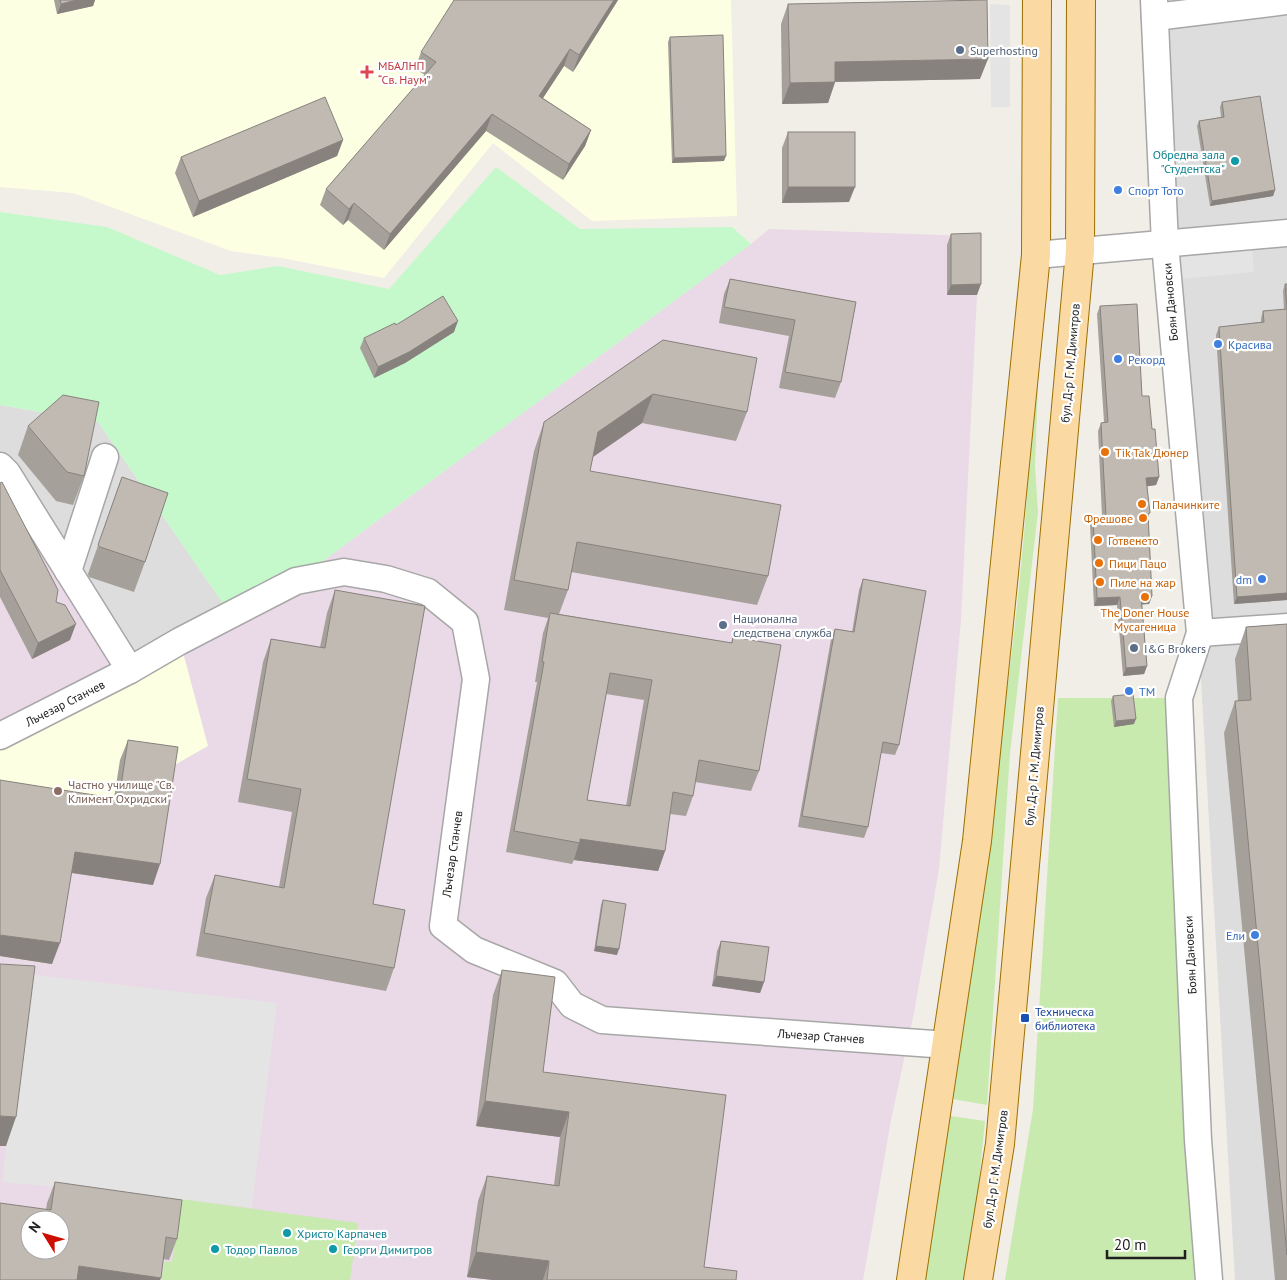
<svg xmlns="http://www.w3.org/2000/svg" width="1287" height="1280" font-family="'PT Sans',sans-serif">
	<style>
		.residential { fill: #dedddd }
		.industrial { fill: #ead9e6; fill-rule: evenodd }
		.education { fill: #fdffe2 }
		.grass { fill: #c8eaae }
		.park { fill: #c5f9cc }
		.parking { fill: #e4e4e4 }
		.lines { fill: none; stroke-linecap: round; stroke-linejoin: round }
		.minor-casing { stroke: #a7a7a7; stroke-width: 29 }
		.primary-casing { stroke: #9b7002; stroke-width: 30 }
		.minor { stroke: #fff; stroke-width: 26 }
		.primary { stroke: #fbd9a2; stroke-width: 28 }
		.wall { fill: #a6a09a; fill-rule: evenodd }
		.shaded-wall { fill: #87827d }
		.building { fill: #c1bab3; stroke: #87827d; fill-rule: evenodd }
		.service-dot { fill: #5c6f8a; stroke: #fff; stroke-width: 2 }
		.health-dot { fill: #e0444e; stroke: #fff; stroke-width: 2 }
		.culture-dot { fill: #0f9aa8; stroke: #fff; stroke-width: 2 }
		.shop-dot { fill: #3f7fe0; stroke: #fff; stroke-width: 2 }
		.food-dot { fill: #e8710a; stroke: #fff; stroke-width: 2 }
		.education-dot { fill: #8d6e63; stroke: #fff; stroke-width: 2 }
		.transit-dot { fill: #1a4fb4; stroke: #fff; stroke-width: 2 }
		.labels { text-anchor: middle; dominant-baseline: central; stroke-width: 4.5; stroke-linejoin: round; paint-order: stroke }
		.service-label { font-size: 12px; fill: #4e5e75; stroke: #fff; text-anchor: start }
		.health-label { font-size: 12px; fill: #be3a42; stroke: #fff; text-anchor: start }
		.culture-label { font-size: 12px; fill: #0d838f; stroke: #fff; text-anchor: start }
		.shop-label { font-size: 12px; fill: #366cbe; stroke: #fff; text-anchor: start }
		.street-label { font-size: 12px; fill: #202020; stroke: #fff }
		.food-label { font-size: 12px; fill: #c56008; stroke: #fff; text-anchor: start }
		.education-label { font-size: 12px; fill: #785e54; stroke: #fff; text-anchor: start }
		.transit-label { font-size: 12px; fill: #164399; stroke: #fff; text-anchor: start }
	</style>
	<rect width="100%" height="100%" fill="#f1eee7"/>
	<!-- residential -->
	<g class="residential">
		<polygon points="1165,0 1287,0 1287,1280 1235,1280 1177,256"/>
		<polygon points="0,405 98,422 231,615 130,670 0,476"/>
	</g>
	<!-- industrial -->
	<path class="industrial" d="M769 229 971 236 977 244V295L961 619 939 869 914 1013 891 1120 863 1280H0V476L130 670 296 581 751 244ZM30 1220H60V1250H30Z"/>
	<!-- education -->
	<g class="education">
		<polygon points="0,0 731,0 737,216 592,221 493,143 384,278 282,258 231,251 73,193 0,187"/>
		<polygon points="180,641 208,746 171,767 111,819 77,814 52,964 0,956 0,736"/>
	</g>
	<!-- grass -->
	<g class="grass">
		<path d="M1034 327 1040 331 1035 466 1038 512 1010 753 987 1105 947 1098C977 903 1010 708 1026 510 1030 450 1031 388 1034 327Z"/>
		<polygon points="1058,698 1179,698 1209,1280 1005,1280 1033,1109"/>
		<polygon points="944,1115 985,1121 974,1231 966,1280 918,1280"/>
		<polygon points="181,1199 358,1223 350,1280 161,1280 165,1261 172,1262"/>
	</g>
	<!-- park -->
	<polygon class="park" points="496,167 580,229 732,227 751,244 296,581 231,615 98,422 0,405 0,212 107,227 220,275 278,266 389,289"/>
	<!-- parking -->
	<g class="parking">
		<polygon points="990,4 1010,5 1010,107 991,107"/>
		<polygon points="1252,248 1254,272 1182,279 1180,255"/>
		<polygon points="27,974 277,1003 252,1208 181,1199 2,1182"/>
	</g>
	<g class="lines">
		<!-- minor casing -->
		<g class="minor-casing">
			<g id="minor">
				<polyline points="1154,0 1165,244 1200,633 1179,698 1198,1140 1209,1280"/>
				<polyline points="1155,17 1287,1"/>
				<polyline points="1036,255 1287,233"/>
				<polyline points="0,466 7,473 130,670"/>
				<polyline points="68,571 105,457"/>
				<polyline points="1200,633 1287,627"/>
				<polyline points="0,736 130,670 180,641 296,581 344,572 386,579 428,592 465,622 476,679 443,926 474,950 555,983 572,1005 602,1020 947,1045"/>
			</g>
		</g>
		<!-- primary casing -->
		<g class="primary-casing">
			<g id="primary">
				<polyline points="911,1280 977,841 1036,255 1037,0"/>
				<polyline points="978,1280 1000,1144 1080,251 1081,0"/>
			</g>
		</g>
		<!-- minor -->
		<use href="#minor" class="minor"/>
		<!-- primary -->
		<use href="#primary" class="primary"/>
	</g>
	<!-- wall -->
	<g class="wall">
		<polygon points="54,0 95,0 93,6 57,14"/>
		<polygon points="618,0 573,72 564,66 543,98 591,130 585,146 563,180 486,131 384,250 348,220 343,225 320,205 326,189 425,75 415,69 421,52"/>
		<polygon points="788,4 980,79 835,82 828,103 782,104 781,24"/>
		<polygon points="670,37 724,161 672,163 668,42"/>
		<polygon points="1222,102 1275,190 1273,196 1210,206 1197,126 1199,121 1221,117 1220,107"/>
		<polygon points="788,132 849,202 782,203 782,148"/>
		<polygon points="343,140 337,156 193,217 175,173 181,157"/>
		<polygon points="951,234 977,295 947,295 947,245"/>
		<polygon points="730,279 856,302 841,382 835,398 779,388 789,336 719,323 724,294"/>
		<polygon points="1285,284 1287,284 1287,600 1234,604 1216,335 1219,327 1261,322 1261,318 1263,311 1284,309 1283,291"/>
		<polygon points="1100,306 1142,396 1152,429 1159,477 1156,485 1147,486 1152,596 1149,604 1142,604 1147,666 1144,674 1123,676 1117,605 1094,606 1090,525 1093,517 1102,516 1098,431 1101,423 1104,422 1097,314"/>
		<polygon points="396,325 454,332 405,363 374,378 360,348 364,338"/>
		<path d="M663 340 747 412 736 441 642 423 593 457 590 471 768 576 757 605 571 572 568 590 559 614 731 643 733 637 759 771 751 791 695 782 693 796 686 816 670 814 665 851 658 871 574 860 572 864 506 852 537 682H535L543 633 548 618 504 610 534 451 544 422ZM606 694 644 700 626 806 587 800Z"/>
		<polygon points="28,426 84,476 73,505 56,501 18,455"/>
		<polygon points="122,477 145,562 134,592 89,577 88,574"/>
		<polygon points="0,483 56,602 70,640 32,659 0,597"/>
		<polygon points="863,579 899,745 895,755 881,753 868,827 864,838 798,827 831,639 835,629 852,632 859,590"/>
		<polygon points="335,590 373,904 394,968 386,991 196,956 206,898 215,875 279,887 292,812 238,802 263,662 271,639 320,647 327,613"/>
		<polygon points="1287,624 1287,1280 1275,1280 1224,733 1235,701 1238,701 1235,659 1246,627"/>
		<polygon points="1113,696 1134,724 1114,727 1111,701"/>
		<polygon points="128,740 153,885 71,873 52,964 0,956 114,798 120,760"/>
		<polygon points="603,900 617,955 594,951 601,905"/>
		<polygon points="721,941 764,982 760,993 712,986 717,951"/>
		<polygon points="502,970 543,1072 704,1267 736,1280 493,1280 467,1277 478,1201 487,1176 554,1185 560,1137 476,1126 493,995"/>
		<polygon points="55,1182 177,1239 169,1260 163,1259 46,1210 47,1203"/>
	</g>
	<!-- shaded-wall -->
	<g class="shaded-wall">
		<polygon points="77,0 95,0 93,6 57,14 61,4"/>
		<polygon points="614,0 618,0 573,72 579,55"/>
		<polygon points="570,49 564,66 533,113 539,96"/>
		<polygon points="988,59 980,79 827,82 835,62"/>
		<polygon points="835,82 828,103 782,104 790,83"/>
		<polygon points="492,114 486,131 384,250 390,234"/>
		<polygon points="591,130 585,146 563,180 569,164"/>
		<polygon points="343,140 337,156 193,217 199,201"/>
		<polygon points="726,156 724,161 672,163 674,158"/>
		<polygon points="788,187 855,187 849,202 782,203"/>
		<polygon points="1275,190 1273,196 1210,206 1212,201"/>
		<polygon points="354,203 348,220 343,225 349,209"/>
		<polygon points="981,284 977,295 947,295 951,285"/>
		<polygon points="458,321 454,332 405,363 374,378 378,367"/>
		<polygon points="653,394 642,423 587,461 598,432"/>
		<polygon points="1159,477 1156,485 1143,487 1146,478"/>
		<polygon points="1287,593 1287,600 1234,604 1237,597"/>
		<polygon points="1152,596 1149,604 1138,605 1141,597"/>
		<polygon points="1120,597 1117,605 1094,606 1097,598"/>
		<polygon points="76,624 70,640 32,659 38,643"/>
		<polygon points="1147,666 1144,674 1123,676 1126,668"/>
		<polygon points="1136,719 1134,724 1114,727 1116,721"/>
		<polygon points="580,839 665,851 658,871 574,860"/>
		<polygon points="75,852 160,864 153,885 67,872"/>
		<polygon points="0,935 60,943 52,964 0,956"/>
		<polygon points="596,946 619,949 617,955 594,951"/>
		<polygon points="716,976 764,982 760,993 712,986"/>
		<polygon points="485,1101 569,1112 560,1137 476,1126"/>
		<polygon points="0,1116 16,1117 6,1146 0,1146"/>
		<polygon points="476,1252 549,1261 543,1280 493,1280 467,1277"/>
		<polygon points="79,1266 161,1278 160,1280 74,1280"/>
	</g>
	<!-- building -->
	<g class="building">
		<polygon points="60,0 77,0 61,4"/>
		<polygon points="454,0 614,0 579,55 570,49 539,96 591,130 569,164 492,114 390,234 354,203 349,209 326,189 436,62 421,52"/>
		<polygon points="987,0 988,59 835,62 835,82 790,83 788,4"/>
		<polygon points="723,35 726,156 674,158 670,37"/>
		<polygon points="1260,96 1275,190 1212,201 1199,121 1224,117 1222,102"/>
		<polygon points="325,97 343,140 199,201 181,157"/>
		<rect x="788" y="132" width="67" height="55"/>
		<polygon points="981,233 981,284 951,285 951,234"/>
		<polygon points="730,279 856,302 841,382 785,372 795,320 724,307"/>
		<polygon points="1285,284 1287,284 1287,308"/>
		<polygon points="443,296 458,321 409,352 378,367 364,338 395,323 396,325"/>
		<polygon points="1137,304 1142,396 1149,396 1152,429 1155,429 1159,477 1146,478 1150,513 1148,514 1152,596 1141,597 1147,666 1126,668 1120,597 1097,598 1093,517 1106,516 1101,423 1108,422 1100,306"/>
		<polygon points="1287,309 1287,593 1237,597 1219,327 1264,322 1263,311"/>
		<polygon points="663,340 757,358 747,412 653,394 598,432 590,471 781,505 768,576 577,542 568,590 514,580 544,422"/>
		<polygon points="63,395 99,402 84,476 67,472 28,426"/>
		<polygon points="122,477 168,493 145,562 100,547 98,545"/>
		<polygon points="2,482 58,590 56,602 65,605 76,624 38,643 0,570 0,483"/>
		<polygon points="863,579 926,591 899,745 883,742 868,827 802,816 835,629 854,632"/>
		<polygon points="335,590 425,606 373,904 405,910 394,968 204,933 215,875 284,888 301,789 247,779 271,639 325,648"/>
		<path d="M550 613 732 643 733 637 781 645 759 771 699 760 693 796 673 792 665 851 580 839V843L514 831 544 662H542ZM610 673 652 680 630 806 587 800Z"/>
		<polygon points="1287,624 1287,1255 1235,701 1251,700 1246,627"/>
		<polygon points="1133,694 1136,719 1116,721 1113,696"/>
		<polygon points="128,740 178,747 160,864 75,852 60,943 0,935 0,780 119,799"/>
		<polygon points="603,900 626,904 619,949 596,946"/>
		<polygon points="721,941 769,947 764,982 716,976"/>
		<polygon points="0,964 35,966 16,1117 0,1116"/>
		<polygon points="502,970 555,977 543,1072 726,1095 704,1267 737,1271 736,1280 547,1280 549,1261 476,1252 487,1176 559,1186 569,1112 485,1101"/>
		<path d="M55 1182 182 1200 177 1239 166 1237 161 1278 79 1266 77 1280H0V1203L51 1210ZM30 1220H60V1250H30Z"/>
	</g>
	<!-- markers -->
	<g class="service-dot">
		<circle cx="960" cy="50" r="5"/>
		<circle cx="723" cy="625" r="5"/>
		<circle cx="1134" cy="648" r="5"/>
	</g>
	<path class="health-dot" d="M364.5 64.5h5v5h5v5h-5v5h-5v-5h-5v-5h5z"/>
	<g class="culture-dot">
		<circle cx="1235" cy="161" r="5"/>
		<circle cx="287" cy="1233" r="5"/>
		<circle cx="215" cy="1249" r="5"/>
		<circle cx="333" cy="1249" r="5"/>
	</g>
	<g class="shop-dot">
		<circle cx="1118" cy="190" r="5"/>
		<circle cx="1218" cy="344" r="5"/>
		<circle cx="1118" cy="359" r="5"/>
		<circle cx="1262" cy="579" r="5"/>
		<circle cx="1129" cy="691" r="5"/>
		<circle cx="1255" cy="935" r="5"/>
	</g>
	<g class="food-dot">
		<circle cx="1105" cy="452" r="5"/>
		<circle cx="1142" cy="504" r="5"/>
		<circle cx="1143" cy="518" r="5"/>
		<circle cx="1098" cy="540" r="5"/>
		<circle cx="1099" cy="563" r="5"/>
		<circle cx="1100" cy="582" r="5"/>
		<circle cx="1145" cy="597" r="5"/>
	</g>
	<circle class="education-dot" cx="58" cy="791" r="5"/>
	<rect class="transit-dot" x="1020" y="1013" width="10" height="10" rx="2.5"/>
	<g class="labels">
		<!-- service labels -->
		<g class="service-label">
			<text x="970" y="50">Superhosting</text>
			<text x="733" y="618">Национална<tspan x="733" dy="14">следствена служба</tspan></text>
			<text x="1144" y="648">I&amp;G Brokers</text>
		</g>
		<!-- health labels -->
		<g class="health-label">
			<text x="378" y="65">MБАЛНП<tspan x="378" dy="14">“Св. Наум”</tspan></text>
		</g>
		<!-- culture labels -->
		<g class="culture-label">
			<text x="1225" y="154" text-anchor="end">Обредна зала<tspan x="1225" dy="14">"Студентска"</tspan></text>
			<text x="297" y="1233">Христо Карпачев</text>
			<text x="225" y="1249">Тодор Павлов</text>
			<text x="343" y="1249">Георги Димитров</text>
		</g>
		<!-- shop labels -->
		<g class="shop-label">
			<text x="1128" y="190">Спорт Тото</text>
			<text x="1228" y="344">Красива</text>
			<text x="1128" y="359">Рекорд</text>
			<text x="1252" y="579" text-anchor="end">dm</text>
			<text x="1139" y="691">TM</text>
			<text x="1245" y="935" text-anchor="end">Ели</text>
		</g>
		<!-- street labels -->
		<g class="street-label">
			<text transform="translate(1170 302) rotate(-95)">Боян Дановски</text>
			<text transform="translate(1070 363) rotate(-85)">бул. Д-р Г. М. Димитров</text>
			<text transform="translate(65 703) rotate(-27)">Лъчезар Станчев</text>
			<text transform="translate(1034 766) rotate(-85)">бул. Д-р Г. М. Димитров</text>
			<text transform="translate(452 854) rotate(-82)">Лъчезар Станчев</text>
			<text transform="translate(1190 955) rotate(-93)">Боян Дановски</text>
			<text transform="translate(821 1036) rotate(4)">Лъчезар Станчев</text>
			<text transform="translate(995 1169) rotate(-82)">бул. Д-р Г. М. Димитров</text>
		</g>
		<!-- food labels -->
		<g class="food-label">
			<text x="1115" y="452">Tik Tak Дюнер</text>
			<text x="1152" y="504">Палачинките</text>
			<text x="1133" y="518" text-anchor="end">Фрешове</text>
			<text x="1108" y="540">Готвенето</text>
			<text x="1109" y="563">Пици Пацо</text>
			<text x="1110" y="582">Пиле на жар</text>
			<text x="1145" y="612" text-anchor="middle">The Doner House<tspan x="1145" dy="14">Мусагеница</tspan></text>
		</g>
		<!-- education labels -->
		<g class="education-label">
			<text x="68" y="784">Частно училище "Св.<tspan x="68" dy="14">Климент Охридски"</tspan></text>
		</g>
		<!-- transit labels -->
		<g class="transit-label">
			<text x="1035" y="1011">Техническа<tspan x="1035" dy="14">библиотека</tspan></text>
		</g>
	</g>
	<!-- north arrow -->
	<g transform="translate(45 1235) rotate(307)"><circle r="24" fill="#ffffff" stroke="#a6a6a6"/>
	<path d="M0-4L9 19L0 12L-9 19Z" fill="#ce0d02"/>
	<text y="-8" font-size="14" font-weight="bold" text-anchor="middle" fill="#202020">N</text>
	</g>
	<!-- scale -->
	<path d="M1107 1250v8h78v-8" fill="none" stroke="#202020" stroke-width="2.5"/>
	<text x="1114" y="1250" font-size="15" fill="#202020" stroke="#ffffff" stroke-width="4" paint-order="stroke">20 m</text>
</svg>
